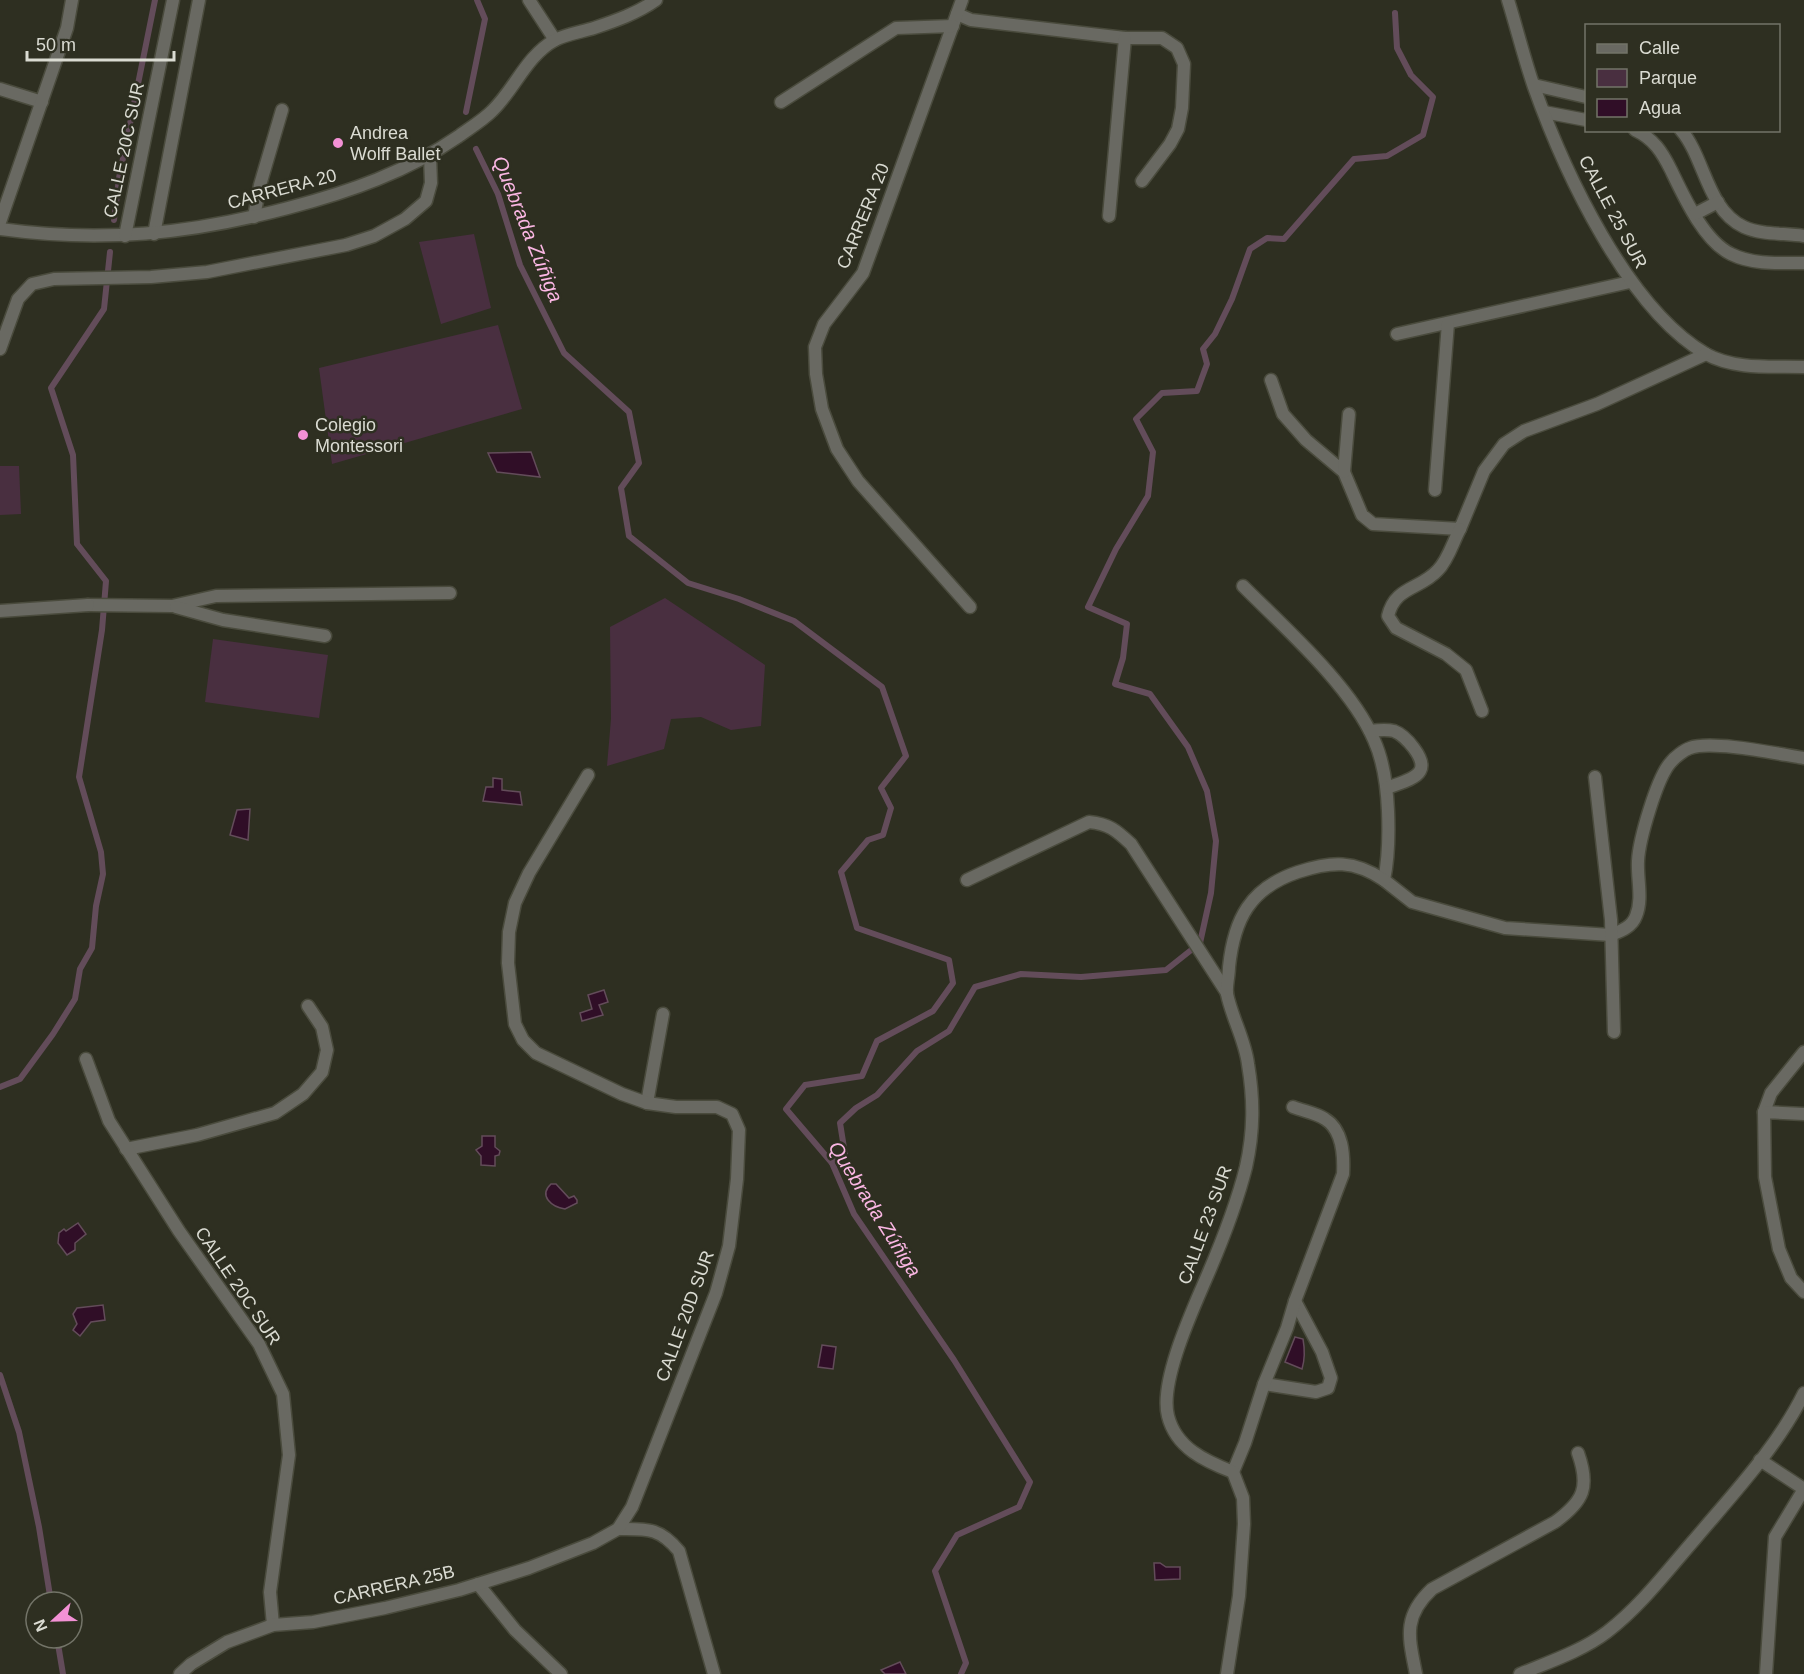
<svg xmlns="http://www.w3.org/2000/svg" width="1804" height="1674" font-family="Arial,sans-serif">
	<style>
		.green { fill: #492f40 }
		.water { fill: #300e27; stroke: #634c5a; stroke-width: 1.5 }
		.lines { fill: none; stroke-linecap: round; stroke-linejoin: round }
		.stream { stroke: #634c5a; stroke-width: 6 }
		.service-casing { stroke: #4a4b3d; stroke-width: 15 }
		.minor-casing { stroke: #4a4b3d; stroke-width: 15 }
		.tertiary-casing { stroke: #4a4b3d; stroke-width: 15 }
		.service { stroke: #696962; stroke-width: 12 }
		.minor { stroke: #696962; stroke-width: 12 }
		.tertiary { stroke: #696962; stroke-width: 12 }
		.poi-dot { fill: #f391d5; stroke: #2e2f21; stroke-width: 2 }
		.labels { text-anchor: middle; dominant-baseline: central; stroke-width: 5; stroke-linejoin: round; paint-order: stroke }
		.poi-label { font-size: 18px; fill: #dadbd2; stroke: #2e2f21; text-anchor: start }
		.street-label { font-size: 18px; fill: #dadbd2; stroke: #2e2f21 }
		.water-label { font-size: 20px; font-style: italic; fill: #fab6e3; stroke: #2e2f21 }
	</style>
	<rect width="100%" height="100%" fill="#2e2f21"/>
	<!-- green -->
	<g class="green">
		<polygon points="474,234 491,308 441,324 419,242"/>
		<polygon points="498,325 522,409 332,464 319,368"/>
		<polygon points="0,466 19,466 21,514 0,515"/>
		<polygon points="665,598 765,665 761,726 731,730 701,717 671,719 664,749 607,766 611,719 610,627"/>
		<polygon points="213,639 328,655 319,718 205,702"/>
	</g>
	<!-- water -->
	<g class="water">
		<polygon points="531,452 540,477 497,472 488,453"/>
		<polygon points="493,778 502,779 502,790 520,792 522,805 483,801 486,787 493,787"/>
		<polygon points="250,809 248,840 230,835 237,810"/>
		<polygon points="604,990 608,1002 599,1005 603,1015 582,1021 580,1013 592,1009 588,995"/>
		<polygon points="482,1136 495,1136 495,1147 500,1151 499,1155 495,1156 495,1166 481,1165 481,1156 476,1150 482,1146"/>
		<path d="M551 1184H556L569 1198 574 1196 577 1200V1203L565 1209C552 1207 538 1196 551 1184Z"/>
		<polygon points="78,1223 86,1234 75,1243 75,1250 67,1255 58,1243 59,1233 64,1229 66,1231"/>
		<polygon points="103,1305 105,1320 91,1322 80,1336 73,1330 77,1324 73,1314 77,1308"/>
		<path d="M1295 1337 1303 1339C1305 1350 1305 1359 1302 1369L1285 1362Z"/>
		<polygon points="822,1345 836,1347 833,1369 818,1367"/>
		<polygon points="1154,1563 1160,1563 1166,1567 1180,1567 1180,1579 1155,1580"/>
		<polygon points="900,1662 906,1674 885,1674 881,1670"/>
	</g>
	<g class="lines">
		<!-- stream -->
		<g class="stream">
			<polyline points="466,112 485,19 477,0"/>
			<polyline points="476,149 498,194 520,265 564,353 629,412 639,463 621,488 629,536 688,583 739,599 794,621 882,687 906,756 881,788 891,808 883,835 868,840 841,872 857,928 949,960 953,983 933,1011 877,1041 862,1076 805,1085 786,1109 832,1163 854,1214 954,1360 1030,1482 1019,1507 957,1535 935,1571 966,1663 961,1674"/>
			<polyline points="114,220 119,178 155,0"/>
			<polyline points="0,1087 20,1079 53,1034 75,999 80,969 92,948 96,906 103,874 101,852 79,777 102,630 106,581 77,544 73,455 51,388 104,309 110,252"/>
			<polyline points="832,1163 845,1154 840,1123 856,1108 877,1095 917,1051 949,1031 975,987 1021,974 1081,977 1166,970 1200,943 1211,893 1216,841 1207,791 1188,747 1150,694 1115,684 1123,658 1127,624 1088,607 1116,549 1148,496 1153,452 1136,419 1162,393 1197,391 1207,364 1203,349 1215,334 1232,299 1250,249 1267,238 1284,239 1354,159 1387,156 1423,135 1433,97 1411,75 1397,48 1395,13"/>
			<polyline points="0,1375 19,1432 39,1527 51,1602"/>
			<polyline points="57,1638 63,1674"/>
		</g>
		<!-- service casing -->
		<g class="service-casing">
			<g id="service">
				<polyline points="529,0 555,40"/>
				<polyline points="957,14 971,20 1125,38 1162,38 1177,48 1184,64 1182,108 1178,129 1170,144 1142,181"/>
				<polyline points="1534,85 1586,97"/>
				<polyline points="0,89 42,102"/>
				<polyline points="1544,112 1586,120"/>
				<path d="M1635 130C1654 139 1662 152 1671 170 1684 197 1704 241 1731 254 1753 265 1781 263 1804 263"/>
				<path d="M1681 130C1705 158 1707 210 1744 227 1761 235 1785 233 1804 236"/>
				<polyline points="1695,214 1718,202"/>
				<polyline points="1109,216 1125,38"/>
				<polyline points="254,217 260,185 282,110"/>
				<polyline points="0,222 67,28 72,0"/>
				<polyline points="154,234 199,0"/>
				<polyline points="1397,334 1630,282"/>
				<polyline points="0,349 18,299 32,284 54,279 151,277 207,272 346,245 374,236 405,219 426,201 431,183 430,156"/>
				<polyline points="1435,490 1448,323"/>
				<path d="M1243 586C1285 628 1351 686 1374 740 1384 762 1387 787 1388 811 1389 835 1389 856 1384 880L1412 902 1505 928 1611 935C1621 931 1632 927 1636 916 1643 899 1637 879 1638 861 1639 840 1657 777 1671 762 1675 757 1684 750 1690 748 1712 740 1778 754 1804 758"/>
				<polyline points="88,605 172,606 216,596 450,593"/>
				<polyline points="176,607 223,620 325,636"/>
				<path d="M1370 731C1378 730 1386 729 1394 731 1405 735 1427 759 1420 771 1415 780 1396 784 1387 788"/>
				<polyline points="1595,777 1611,920 1614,1032"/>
				<polyline points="1764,1112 1771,1093 1804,1052"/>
				<polyline points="1804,1114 1764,1112 1765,1177 1779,1249 1791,1278 1804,1292"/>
				<polyline points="126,1149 197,1135 275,1113 303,1094 322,1072 327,1050 322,1027 308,1006"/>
				<polyline points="1264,1384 1316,1392 1328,1388 1331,1378 1322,1352 1295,1301"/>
				<polyline points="1760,1460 1804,1489 1775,1537 1766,1674"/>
				<path d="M1233 1472 1245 1443 1264 1384 1287 1328 1295 1301 1343 1174C1344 1155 1343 1130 1325 1119 1316 1113 1303 1111 1293 1107"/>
				<path d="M618 1529C647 1529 659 1527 679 1551L714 1674"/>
				<polyline points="478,1584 515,1630 561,1674"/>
				<path d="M1416 1674C1409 1638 1402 1617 1432 1589L1555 1522C1584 1501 1590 1487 1578 1453"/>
			</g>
		</g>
		<!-- minor casing -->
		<g class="minor-casing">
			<g id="minor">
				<polyline points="962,0 863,273 824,324 815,347 816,374 822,409 837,449 858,481 970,607"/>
				<path d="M1508 0C1517 29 1524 58 1534 87 1564 171 1627 308 1706 354 1735 370 1772 366 1804 367"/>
				<polyline points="781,102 896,28 953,26"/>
				<path d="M0 229C102 243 190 234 288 208 349 192 407 172 459 136 470 128 483 120 492 111 515 89 526 56 555 40 567 34 581 32 594 28 615 21 638 13 656 0"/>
				<polyline points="125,236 173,0"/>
				<polyline points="1271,380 1283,414 1306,440 1344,472 1362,515 1373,524 1460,529 1484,471 1504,444 1524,431 1597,404 1706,354"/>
				<polyline points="1344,472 1349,414"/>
				<path d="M1460 529C1453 542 1448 560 1438 570 1420 590 1395 586 1388 616L1396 628 1446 654 1466 670 1482 711"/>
				<polyline points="0,611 88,605"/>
				<path d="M967 880 1089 822C1109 824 1116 830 1131 844L1227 993"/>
				<polyline points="86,1059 109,1121 179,1231 259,1344 283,1394 289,1455 270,1592 273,1625"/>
				<polyline points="647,1103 663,1014"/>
				<polyline points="180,1674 191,1664 227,1642 273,1625 313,1622 385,1608 459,1590 529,1568 593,1543 618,1529 632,1507 716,1293 729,1246 737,1179 739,1130 732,1114 717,1107 676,1107 647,1103 622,1094 536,1053 523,1040 515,1024 508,963 509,932 515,903 529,873 588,775"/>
				<path d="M1227 1674 1239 1596 1244 1524 1243 1498 1233 1472C1205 1461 1176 1448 1168 1416 1159 1381 1194 1307 1208 1274 1223 1239 1237 1203 1246 1167 1254 1131 1254 1100 1248 1064 1245 1040 1232 1018 1227 994 1226 986 1229 976 1229 967 1234 919 1250 888 1298 872 1332 861 1354 860 1384 880"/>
			</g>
		</g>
		<!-- tertiary casing -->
		<g class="tertiary-casing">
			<path id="tertiary" d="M1520 1674C1549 1662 1582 1651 1607 1632 1641 1606 1667 1571 1695 1539 1733 1494 1778 1446 1804 1393"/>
		</g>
		<!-- service -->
		<use href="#service" class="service"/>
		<!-- minor -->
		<use href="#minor" class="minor"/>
		<!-- tertiary -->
		<use href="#tertiary" class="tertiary"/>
	</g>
	<!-- markers -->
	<g class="poi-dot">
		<circle cx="338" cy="143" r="6"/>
		<circle cx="303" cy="435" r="6"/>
	</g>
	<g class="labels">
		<!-- poi labels -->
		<g class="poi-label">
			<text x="350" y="133">Andrea<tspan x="350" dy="21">Wolff Ballet</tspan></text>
			<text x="315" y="425">Colegio<tspan x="315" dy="21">Montessori</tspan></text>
		</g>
		<!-- street labels -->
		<g class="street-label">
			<text transform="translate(124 150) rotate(-78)">CALLE 20C SUR</text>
			<text transform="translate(282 189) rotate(-15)">CARRERA 20</text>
			<text transform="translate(1613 212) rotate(62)">CALLE 25 SUR</text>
			<text transform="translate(863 216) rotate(-68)">CARRERA 20</text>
			<text transform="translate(1205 1225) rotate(-70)">CALLE 23 SUR</text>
			<text transform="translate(238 1286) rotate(56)">CALLE 20C SUR</text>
			<text transform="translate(685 1316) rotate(-70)">CALLE 20D SUR</text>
			<text transform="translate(394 1585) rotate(-13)">CARRERA 25B</text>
		</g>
		<!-- water labels -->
		<g class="water-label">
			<text transform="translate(528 229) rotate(68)">Quebrada Zúñiga</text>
			<text transform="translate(875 1209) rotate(58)">Quebrada Zúñiga</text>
		</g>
	</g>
	<!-- legend -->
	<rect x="1585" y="24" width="195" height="108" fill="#2e2f21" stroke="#737468" stroke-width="1.5"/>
	<rect x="1597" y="44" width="30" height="9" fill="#696962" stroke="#737468" stroke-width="1.5"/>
	<text x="1639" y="54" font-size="18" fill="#dadbd2">Calle</text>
	<rect x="1597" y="69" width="30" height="18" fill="#492f40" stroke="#737468" stroke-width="1.5"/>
	<text x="1639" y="84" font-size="18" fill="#dadbd2">Parque</text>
	<rect x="1597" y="99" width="30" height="18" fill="#300e27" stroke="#737468" stroke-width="1.5"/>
	<text x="1639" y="114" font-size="18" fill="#dadbd2">Agua</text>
	<!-- north arrow -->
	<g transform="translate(54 1620) rotate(248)"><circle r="28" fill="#2e2f21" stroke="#737468" stroke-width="1.5"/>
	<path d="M0-4.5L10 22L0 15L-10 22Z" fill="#f391d5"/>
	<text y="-9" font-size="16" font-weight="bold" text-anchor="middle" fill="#dadbd2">N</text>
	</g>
	<!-- scale -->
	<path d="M27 51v9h147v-9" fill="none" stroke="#dadbd2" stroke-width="3"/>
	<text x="36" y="51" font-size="18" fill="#dadbd2" stroke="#2e2f21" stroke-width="4.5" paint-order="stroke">50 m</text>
</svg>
